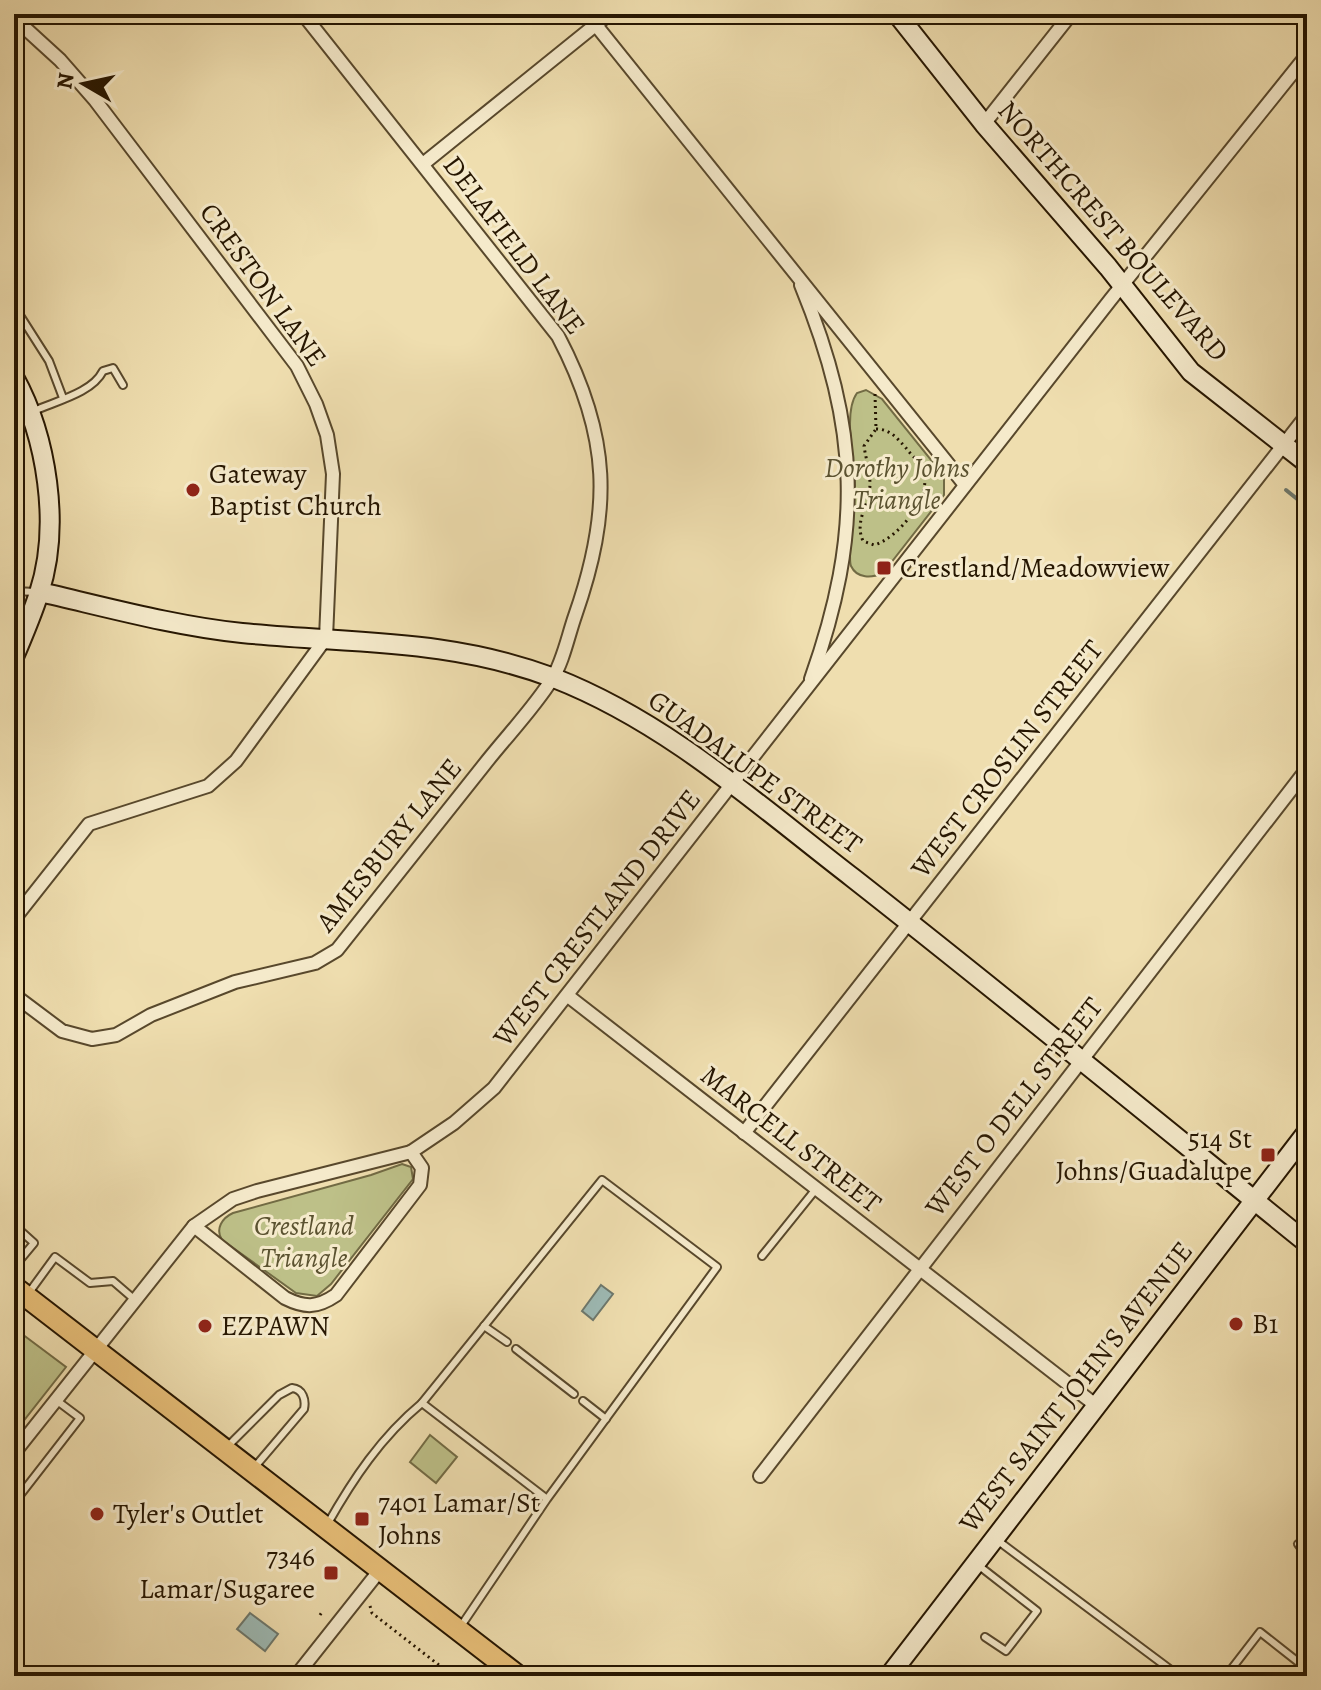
<svg xmlns="http://www.w3.org/2000/svg" width="1321" height="1690" font-family="Alegreya,serif">
	<style>
		.green { fill: #bdc088; stroke: #726b44; stroke-width: 2 }
		.water { fill: #9dbab5; stroke: #6d786d; stroke-width: 2 }
		.lines { fill: none; stroke-linecap: round; stroke-linejoin: round }
		.stream { stroke: #6d786d; stroke-width: 4 }
		.lane-casing { stroke: #58482c; stroke-width: 10 }
		.street-casing { stroke: #58482c; stroke-width: 16 }
		.secondary-casing { stroke: #261601; stroke-width: 22 }
		.primary-casing { stroke: #261601; stroke-width: 24 }
		.path { stroke: #261601; stroke-width: 3; stroke-dasharray: 2 4; stroke-linecap: butt }
		.lane { stroke: #f5eacb; stroke-width: 6 }
		.street { stroke: #f5eacb; stroke-width: 12 }
		.secondary { stroke: #f5eacb; stroke-width: 18 }
		.primary { stroke: #e8bf78; stroke-width: 20 }
		.poi-dot { fill: #8f2418; stroke: #f5eacb; stroke-width: 3 }
		.labels { text-anchor: middle; dominant-baseline: central; stroke-width: 6; stroke-linejoin: round; paint-order: stroke }
		.street-label { font-size: 28px; fill: #261601; stroke: #f5eacb }
		.park-label { font-size: 28px; font-style: italic; fill: #5b5230; stroke: #f5eacb }
		.poi-label { font-size: 28px; fill: #261601; stroke: #f5eacb; text-anchor: start }
	</style>
	<rect width="100%" height="100%" fill="#efdeaf"/>
	<filter id="stains"><feTurbulence type="fractalNoise" baseFrequency=".0025" numOctaves="4"/><feColorMatrix values="0 0 0 0 .2 0 0 0 0 .09 0 0 0 0 .02 0 0 0 .5 -.17"/></filter>
	<radialGradient id="worn" r=".72"><stop offset=".6" stop-color="#630" stop-opacity="0"/><stop offset="1" stop-color="#630" stop-opacity=".3"/></radialGradient>
	<!-- green -->
	<g class="green">
		<path d="M866 390 882 399 944 476V495L883 573C872 578 857 579 851 566 847 557 855 501 855 485 854 461 843 412 857 393Z"/>
		<path d="M402 1164 411 1167 413 1179 331 1284 317 1296 296 1293 222 1240C215 1229 222 1218 233 1213L371 1175Z"/>
		<polygon points="14,1328 66,1367 14,1433"/>
		<polygon points="430,1435 457,1457 436,1483 410,1462"/>
	</g>
	<!-- water -->
	<g class="water">
		<polygon points="601,1285 613,1294 593,1320 582,1311"/>
		<polygon points="250,1613 278,1634 265,1651 237,1629"/>
	</g>
	<g class="lines">
		<!-- stream -->
		<polyline class="stream" points="1286,490 1307,507"/>
		<!-- lane casing -->
		<g class="lane-casing">
			<g id="lane">
				<polyline points="14,237 14,250"/>
				<polyline points="14,306 49,361 63,398"/>
				<path d="M34 411C56 401 92 393 103 371L113 368 123 385"/>
				<polyline points="14,591 36,592"/>
				<polyline points="14,1225 34,1243 14,1267"/>
				<polyline points="762,1256 816,1189"/>
				<polyline points="28,1294 55,1257 90,1283 113,1281 135,1300"/>
				<polyline points="484,1326 507,1342"/>
				<polyline points="516,1349 574,1394"/>
				<polyline points="583,1401 606,1419"/>
				<path d="M227 1447 279 1395 292 1388C303 1389 306 1400 304 1409L253 1469"/>
				<polyline points="14,1503 80,1418 56,1400"/>
				<path d="M327 1525C353 1479 381 1437 422 1403"/>
				<polyline points="997,1540 1179,1676"/>
				<polyline points="1298,1544 1307,1556"/>
				<polyline points="978,1565 1037,1611 1006,1651 985,1637"/>
				<polyline points="461,1626 547,1499 717,1267 602,1180 422,1403 547,1499"/>
				<polyline points="901,1667 916,1676"/>
				<polyline points="1226,1676 1260,1632 1307,1669"/>
			</g>
		</g>
		<!-- street casing -->
		<g class="street-casing">
			<g id="street">
				<polyline points="587,14 965,485"/>
				<polyline points="14,18 60,60 95,100 297,366 316,404 327,435 333,474 326,638 236,761 208,786 89,824 14,919"/>
				<polyline points="984,124 1071,14"/>
				<polyline points="423,164 609,14"/>
				<path d="M801 285C860 429 863 532 811 679"/>
				<path d="M14 995 62 1031 92 1039 116 1035 151 1015 235 982 315 963 337 950C386 888 435 827 484 765 505 738 534 708 552 679 563 662 568 636 575 616 612 510 611 437 558 336L303 14"/>
				<polyline points="568,996 1098,1407"/>
				<polyline points="744,1133 1307,415"/>
				<path d="M194 1226 285 1298C305 1308 317 1308 336 1295L420 1185 422 1168 411 1152 454 1123 494 1088 1111 299 1307 55"/>
				<polyline points="14,1453 194,1226 233,1199 257,1191 411,1152"/>
				<polyline points="760,1476 1307,769"/>
				<polyline points="296,1676 380,1570"/>
			</g>
		</g>
		<!-- secondary casing -->
		<g class="secondary-casing">
			<g id="secondary">
				<polyline points="897,14 984,124 1108,267 1191,372 1307,463"/>
				<path d="M14 377C47 437 61 526 39 593 32 615 23 636 14 657"/>
				<path d="M40 592C106 607 174 626 242 633 351 644 448 638 554 678 667 722 758 805 853 878 1006 998 1156 1121 1307 1243"/>
				<polyline points="889,1676 1307,1132"/>
			</g>
		</g>
		<!-- primary casing -->
		<g class="primary-casing">
			<polyline id="primary" points="14,1287 518,1676"/>
		</g>
		<!-- path -->
		<g class="path">
			<polyline points="875,394 876,429"/>
			<path d="M876 429C890 429 897 438 906 448 912 456 922 464 924 473 931 498 897 539 874 545L863 541C854 521 869 505 870 485 870 470 866 460 864 446Z"/>
			<polyline points="923,493 933,500"/>
			<polyline points="370,1606 372,1613 453,1676"/>
			<polyline points="320,1615 322,1612"/>
			<polyline points="14,1668 24,1676"/>
		</g>
		<!-- lane -->
		<use href="#lane" class="lane"/>
		<!-- street -->
		<use href="#street" class="street"/>
		<!-- secondary -->
		<use href="#secondary" class="secondary"/>
		<!-- primary -->
		<use href="#primary" class="primary"/>
	</g>
	<!-- markers -->
	<g class="poi-dot">
		<circle cx="193" cy="490" r="8"/>
		<rect x="876" y="560" width="16" height="16" rx="4"/>
		<rect x="1260" y="1147" width="16" height="16" rx="4"/>
		<circle cx="1236" cy="1324" r="8"/>
		<circle cx="205" cy="1326" r="8"/>
		<circle cx="97" cy="1514" r="8"/>
		<rect x="354" y="1511" width="16" height="16" rx="4"/>
		<rect x="323" y="1565" width="16" height="16" rx="4"/>
	</g>
	<g class="labels">
		<!-- street labels -->
		<g class="street-label">
			<text transform="translate(1113 231) rotate(49)">NORTHCREST BOULEVARD</text>
			<text transform="translate(514 245) rotate(53)">DELAFIELD LANE</text>
			<text transform="translate(263 285) rotate(54)">CRESTON LANE</text>
			<text transform="translate(1007 759) rotate(-52)">WEST CROSLIN STREET</text>
			<text transform="translate(755 772) rotate(36)">GUADALUPE STREET</text>
			<text transform="translate(389 845) rotate(-51)">AMESBURY LANE</text>
			<text transform="translate(597 918) rotate(-52)">WEST CRESTLAND DRIVE</text>
			<text transform="translate(1014 1107) rotate(-52)">WEST O DELL STREET</text>
			<text transform="translate(791 1139) rotate(38)">MARCELL STREET</text>
			<text transform="translate(1076 1387) rotate(-52)">WEST SAINT JOHN'S AVENUE</text>
		</g>
		<!-- park labels -->
		<g class="park-label">
			<text x="897" y="468">Dorothy Johns<tspan x="897" dy="32">Triangle</tspan></text>
			<text x="304" y="1226">Crestland<tspan x="304" dy="32">Triangle</tspan></text>
		</g>
		<!-- poi labels -->
		<g class="poi-label">
			<text x="209" y="474">Gateway<tspan x="209" dy="32">Baptist Church</tspan></text>
			<text x="900" y="568">Crestland/Meadowview</text>
			<text x="1252" y="1139" text-anchor="end">514 St<tspan x="1252" dy="32">Johns/Guadalupe</tspan></text>
			<text x="1252" y="1324">B1</text>
			<text x="221" y="1326">EZPAWN</text>
			<text x="378" y="1503">7401 Lamar/St<tspan x="378" dy="32">Johns</tspan></text>
			<text x="113" y="1514">Tyler's Outlet</text>
			<text x="315" y="1557" text-anchor="end">7346<tspan x="315" dy="32">Lamar/Sugaree</tspan></text>
		</g>
	</g>
	<!-- margin -->
	<rect width="1321" height="1690" fill="none" stroke="#efdeaf" stroke-width="48"/>
	<rect x="16" y="16" width="1289" height="1658" fill="none" stroke="#261601" stroke-width="4"/>
	<rect x="24" y="24" width="1273" height="1642" fill="none" stroke="#261601" stroke-width="2"/>
	<!-- north arrow -->
	<g transform="translate(84 84) rotate(279)" stroke="#f5eacb" stroke-width="6" paint-order="stroke">
	<path d="M0-6L14 30L0 20L-14 30Z" fill="#261601"/>
	<text y="-12" font-size="22" font-weight="bold" text-anchor="middle" fill="#261601">N</text>
	</g>
	<rect width="100%" height="100%" filter="url(#stains)"/>
	<rect width="100%" height="100%" fill="url(#worn)"/>
</svg>
